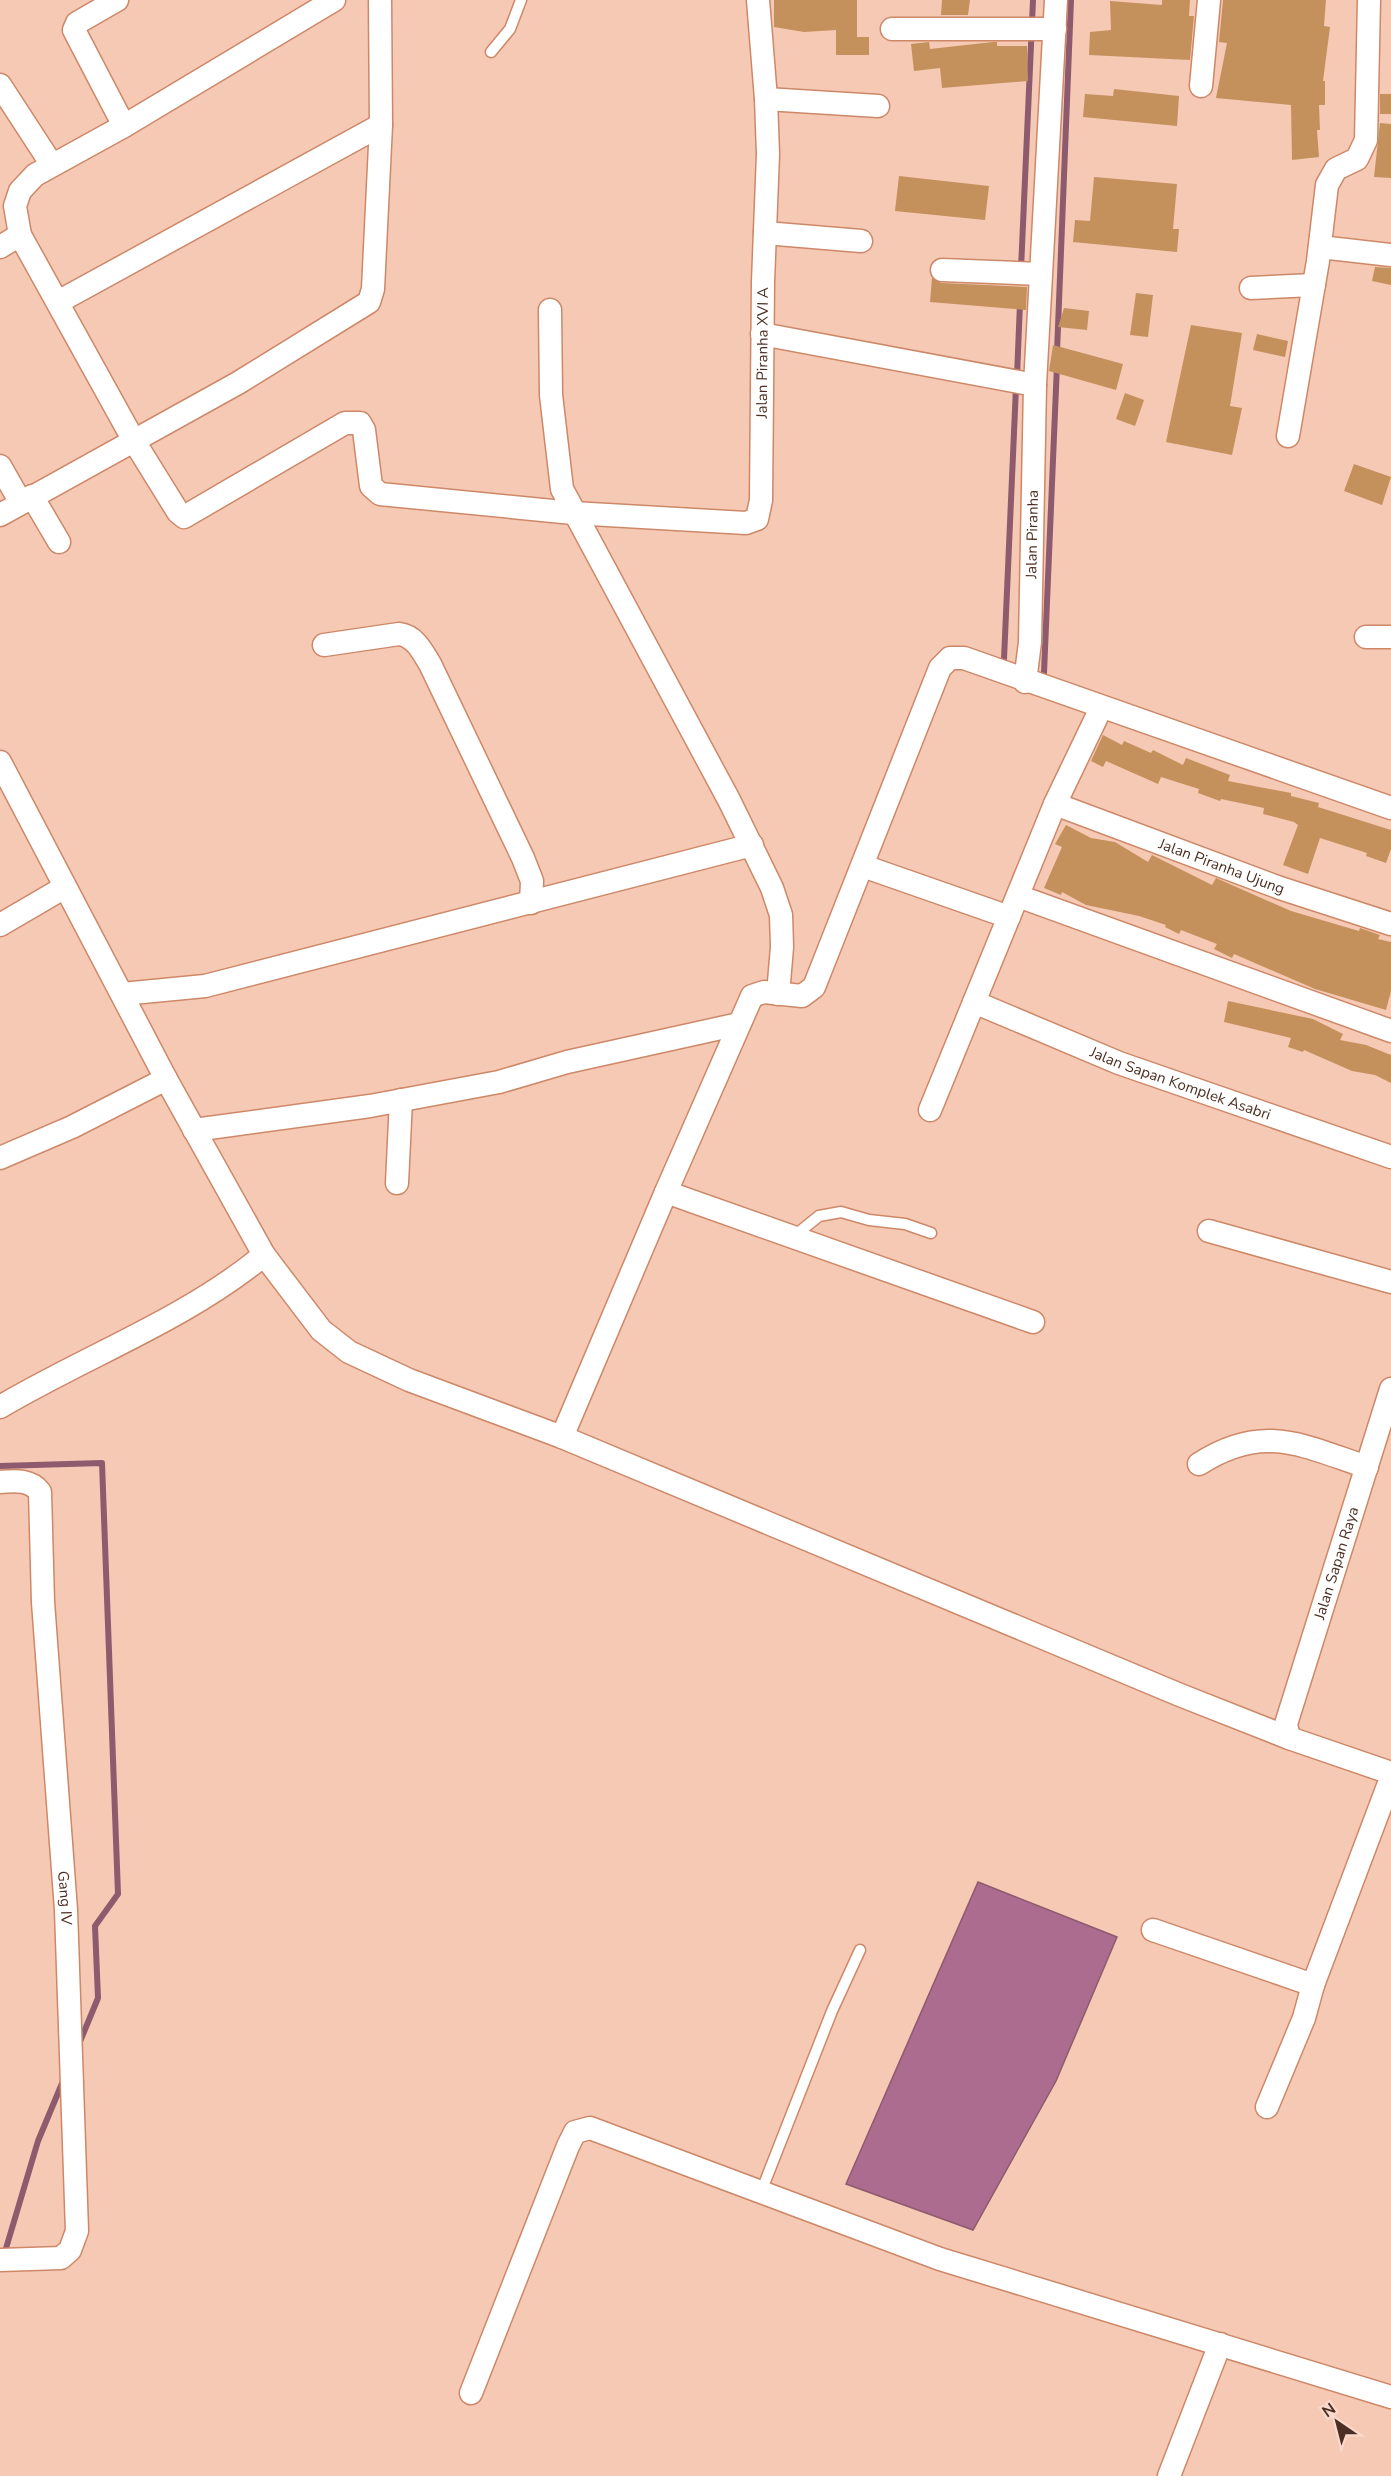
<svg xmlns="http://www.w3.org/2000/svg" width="1391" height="2476" font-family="'Nunito Sans',sans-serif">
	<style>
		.water { fill: #ab6c8f; stroke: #8e5a6e; stroke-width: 1.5 }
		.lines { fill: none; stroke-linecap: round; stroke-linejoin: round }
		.stream { stroke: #8e5a6e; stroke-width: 6 }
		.building { fill: #c4905c }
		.service-casing { stroke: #cd8868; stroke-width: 13 }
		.minor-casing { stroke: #cd8868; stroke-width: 25 }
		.service { stroke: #fff; stroke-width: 10 }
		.minor { stroke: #fff; stroke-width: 22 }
		.labels { text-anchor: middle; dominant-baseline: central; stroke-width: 4.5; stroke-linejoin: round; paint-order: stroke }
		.street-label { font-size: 15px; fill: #4c2f22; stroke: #f9dacd }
	</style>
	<rect width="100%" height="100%" fill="#f6c9b5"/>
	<!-- water -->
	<polygon class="water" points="978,1882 1117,1937 1056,2081 973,2230 846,2184"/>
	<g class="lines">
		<!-- stream -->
		<g class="stream">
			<polyline points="1021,269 1033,0"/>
			<polyline points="1057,352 1071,0"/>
			<polyline points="1017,376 1020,303"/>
			<polyline points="1004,659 1016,387"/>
			<polyline points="1044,673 1057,365"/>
			<polyline points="0,1466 102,1463 118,1894 95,1926 98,1998 79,2044"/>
			<polyline points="4,2255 38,2141 63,2081"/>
		</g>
	</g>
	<!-- building -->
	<g class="building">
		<polygon points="774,0 857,0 857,37 869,37 869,55 836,55 836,30 804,32 774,27"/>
		<polygon points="942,0 970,0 968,15 941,15"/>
		<polygon points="1162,0 1190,0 1189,16 1194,16 1190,60 1089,55 1090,32 1111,30 1110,1 1162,5"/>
		<polygon points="1223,0 1326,0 1324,26 1330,27 1323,81 1325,81 1325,105 1319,105 1320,130 1317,130 1319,157 1292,160 1291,105 1216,98 1227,43 1219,42"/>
		<polygon points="929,42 930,49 993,42 997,42 997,46 1027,46 1028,81 942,88 940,68 914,71 911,44"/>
		<polygon points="1114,89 1179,96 1177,126 1083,117 1085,94 1113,96"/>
		<rect x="1380" y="94" width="11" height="20"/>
		<polygon points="1380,123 1391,124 1391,178 1374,177"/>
		<polygon points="899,176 989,186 985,220 895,211"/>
		<polygon points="1094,177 1177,184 1173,229 1179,229 1177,252 1073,242 1075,220 1090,221"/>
		<polygon points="1375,267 1391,268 1391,285 1372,281"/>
		<polygon points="932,278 941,283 1027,287 1026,310 930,302"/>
		<polygon points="1136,293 1153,295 1148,337 1130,335"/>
		<polygon points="1064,308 1089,311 1087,330 1058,327"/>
		<polygon points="1191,325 1242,333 1230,406 1242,408 1232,455 1166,442"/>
		<polygon points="1257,334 1288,341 1285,357 1253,350"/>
		<polygon points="1053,345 1123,364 1116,390 1049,371"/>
		<polygon points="1125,393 1144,400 1135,426 1116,419"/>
		<polygon points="1354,464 1391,477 1382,505 1344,491"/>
		<polygon points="1103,735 1122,745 1124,741 1151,753 1153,750 1183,765 1186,758 1230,775 1228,781 1291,793 1291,796 1319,803 1318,807 1391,830 1391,849 1386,863 1366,856 1367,853 1320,838 1308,874 1283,865 1298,825 1294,822 1263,814 1264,808 1221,799 1220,801 1198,793 1199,789 1161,777 1158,784 1106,761 1103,767 1091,761"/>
		<polygon points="1066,825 1091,838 1115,842 1148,862 1152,855 1212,885 1216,878 1291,911 1359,931 1360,928 1380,935 1378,939 1391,942 1391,991 1386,1010 1315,989 1234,954 1232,958 1214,949 1217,944 1181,930 1179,934 1165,927 1166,925 1139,916 1086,905 1062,892 1061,895 1044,888 1062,847 1055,844"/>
		<polygon points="1228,1001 1313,1019 1343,1034 1340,1040 1366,1045 1391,1055 1391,1083 1375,1075 1352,1071 1304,1050 1303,1052 1288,1047 1291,1038 1224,1022"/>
	</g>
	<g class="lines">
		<!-- service casing -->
		<g class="service-casing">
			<g id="service">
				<polyline points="491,52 510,29 521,0"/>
				<polyline points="793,1237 819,1216 841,1212 869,1220 905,1224 931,1233"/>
				<polyline points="761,2192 832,2011 860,1950"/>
			</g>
		</g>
		<!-- minor casing -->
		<g class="minor-casing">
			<g id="minor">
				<polyline points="117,0 77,23 74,30 124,126"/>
				<path id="s1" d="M334 0 124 126 35 175 20 191 15 206 20 235 134 441 178 512 184 517 345 423H360L364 430 371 486 380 494 573 513 746 523 757 519 761 500 763 282 768 154 766 99 758 0"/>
				<polyline points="892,29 1055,29"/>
				<polyline points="0,85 52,165"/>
				<polyline points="1201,86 1209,0"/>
				<polyline points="766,99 878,106"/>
				<polyline points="765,233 861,241"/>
				<polyline points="0,247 20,235"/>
				<polyline points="1320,247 1391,255"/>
				<polyline points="942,270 1040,274"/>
				<polyline points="1251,288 1314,285"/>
				<polyline points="58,302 381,125"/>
				<polyline points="550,310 551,395 562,489 729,800 772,888 781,915 782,947 778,994"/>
				<polyline points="762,334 1035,385"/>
				<polyline points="1288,436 1318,261 1327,185 1336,169 1357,159 1366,140 1369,0"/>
				<polyline points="0,466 21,503"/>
				<polyline points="32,496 59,542"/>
				<polyline points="0,515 238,383 369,302 373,289 381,125 380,0"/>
				<polyline points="1366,637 1391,637"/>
				<path d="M324 645 399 634C415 636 422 651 430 664L523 858 532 881 531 903"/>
				<path id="s2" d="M1025 682 1030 642 1035 385 1056 0"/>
				<polyline points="0,762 166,1079 264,1255 321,1330 349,1352 409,1380 562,1437 1180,1695 1289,1738 1391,1773"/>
				<path id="s3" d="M1055 804 1280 888 1391 924"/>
				<polyline points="863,866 1009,917"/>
				<polyline points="1018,896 1391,1031"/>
				<polyline points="0,925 65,887"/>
				<polyline points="122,994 205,986 752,845"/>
				<path id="s4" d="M974 1002 1119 1063 1391 1157"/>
				<polyline points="930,1110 1055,804 1101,708"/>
				<polyline points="194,1130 370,1106 499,1082 567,1062 739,1024"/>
				<polyline points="0,1158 72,1127 166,1079"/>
				<polyline points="397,1183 401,1100"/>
				<polyline points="666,1192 752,996 764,992 802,996 814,987 940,668 950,658 964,658 1391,808"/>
				<polyline points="1209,1231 1391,1282"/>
				<path d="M0 1407C88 1355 185 1320 264 1255"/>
				<polyline points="562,1437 666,1192 1033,1322"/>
				<path d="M1199 1464C1263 1423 1301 1445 1367 1467"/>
				<path id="s5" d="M0 1482C14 1481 30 1479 40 1492L43 1602 66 1910 77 2231 70 2250 61 2258 0 2260"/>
				<path id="s6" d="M1289 1738 1286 1724 1391 1389"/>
				<polyline points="1153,1930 1313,1985 1391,1778"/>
				<polyline points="1267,2107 1304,2018 1313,1985"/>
				<polyline points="471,2393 568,2146 575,2132 590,2128 940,2259 1391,2397"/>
				<polyline points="1169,2476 1220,2344"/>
			</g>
		</g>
		<!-- service -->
		<use href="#service" class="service"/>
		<!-- minor -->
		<use href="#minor" class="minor"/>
	</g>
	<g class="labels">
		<!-- street labels -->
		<g class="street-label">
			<text stroke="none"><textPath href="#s1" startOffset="1564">Jalan Piranha XVI A</textPath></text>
			<text stroke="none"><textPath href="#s2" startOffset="148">Jalan Piranha</textPath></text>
			<text stroke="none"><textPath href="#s3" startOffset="178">Jalan Piranha Ujung</textPath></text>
			<text stroke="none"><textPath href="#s4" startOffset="222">Jalan Sapan Komplek Asabri</textPath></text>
			<text stroke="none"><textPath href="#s6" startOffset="183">Jalan Sapan Raya</textPath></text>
			<text stroke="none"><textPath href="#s5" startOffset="450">Gang IV</textPath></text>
		</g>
	</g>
	<!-- north arrow -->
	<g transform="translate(1337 2422) rotate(325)" stroke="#f9dacd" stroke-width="4.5" paint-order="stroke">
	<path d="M0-4.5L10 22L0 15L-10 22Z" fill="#4c2f22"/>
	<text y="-9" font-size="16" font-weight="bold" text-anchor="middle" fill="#4c2f22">N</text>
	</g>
</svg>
